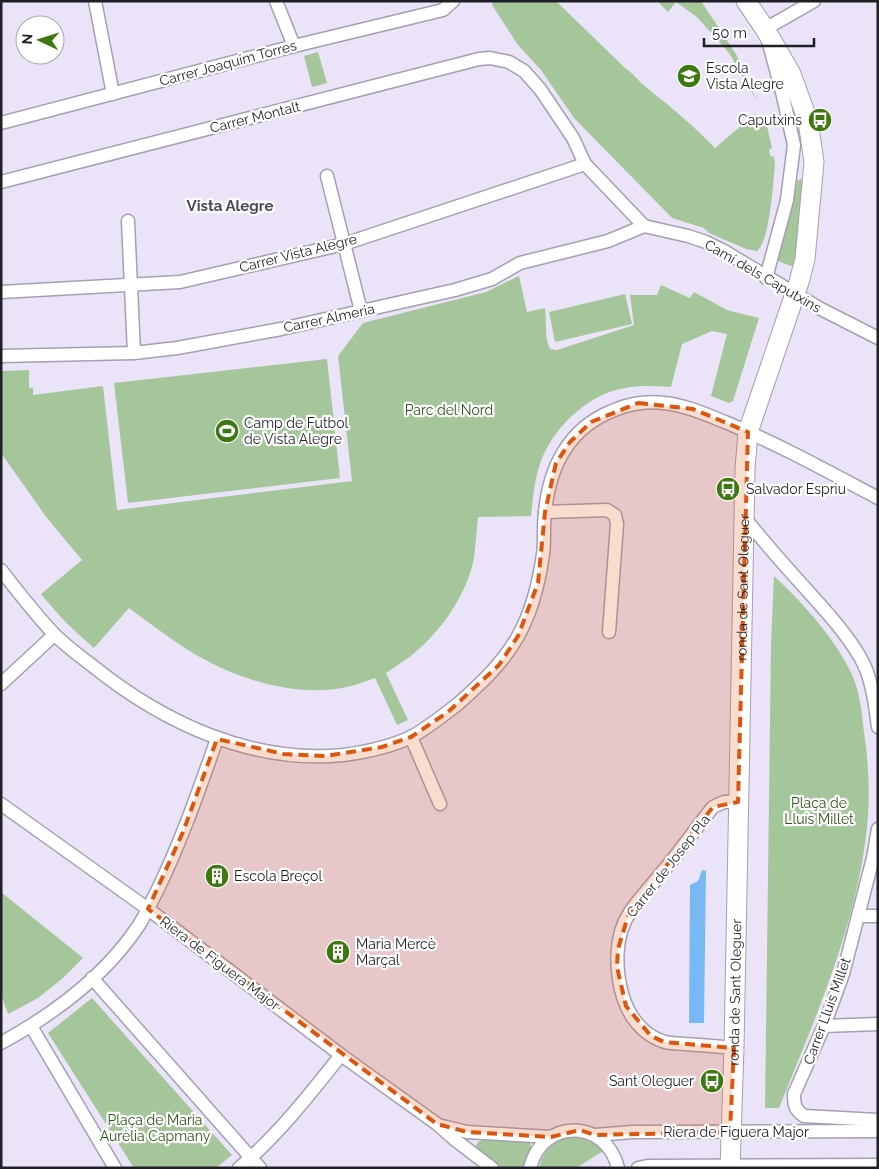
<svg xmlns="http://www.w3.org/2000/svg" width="879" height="1169" font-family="Raleway,sans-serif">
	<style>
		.green { fill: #a5c69a }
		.water { fill: #78b9f5 }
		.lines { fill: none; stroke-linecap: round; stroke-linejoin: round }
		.street-casing { stroke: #a59fb2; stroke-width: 15 }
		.secondary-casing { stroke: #a59fb2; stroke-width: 21 }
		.street { stroke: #fff; stroke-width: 12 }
		.secondary { stroke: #fff; stroke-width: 19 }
		.marked { fill: #de560d; fill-opacity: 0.2; stroke: #de560d; stroke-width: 4; stroke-dasharray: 10 6; stroke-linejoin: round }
		.labels { text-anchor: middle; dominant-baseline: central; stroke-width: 4.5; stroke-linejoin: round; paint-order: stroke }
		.street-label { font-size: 14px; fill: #211f26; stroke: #fff }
		.poi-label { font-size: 14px; fill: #211f26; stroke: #fff; text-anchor: start }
		.park-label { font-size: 14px; fill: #295813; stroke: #fff }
		.neighbourhood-label { font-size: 15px; font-weight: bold; fill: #4c4657; stroke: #fff }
	</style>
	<rect width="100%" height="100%" fill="#ebe4f9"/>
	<!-- green -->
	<g class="green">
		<path d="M493 1H556L624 67C633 73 639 82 647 88 671 107 694 126 715 148L755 114 766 122 772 148 769 150 771 157 774 156 775 165C773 183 770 241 757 251L746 249 709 233 704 228 672 218 574 118 541 70 518 45 492 5Z"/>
		<polygon points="657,1 701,1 736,54 757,101 729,53 698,18 676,2 668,12"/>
		<polygon points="318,52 327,83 312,87 304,56"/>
		<polygon points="801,179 803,181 803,193 794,267 778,261 777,258 790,217 797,181"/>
		<path d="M519 276 527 312 545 308C547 322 544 337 550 349L557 350 634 325 630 295H657L661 285 690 298 694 292 727 310 759 318 733 401 729 403 711 396 727 334 712 331 682 344 671 387C656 386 640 385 625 388 587 394 550 430 539 467 534 483 533 499 531 516L478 517C476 532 476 548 473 563 464 599 440 632 412 655 404 661 395 667 386 673L408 720 397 725 375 678C364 682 353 686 342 688 290 697 231 677 188 650 168 637 148 622 129 608L94 648C74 631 57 614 41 594L82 560 47 518 1 453V371L29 370V388H33V395L103 386 117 510 352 481 338 356 363 323 486 292Z"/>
		<polygon points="625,294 632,324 555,342 549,312"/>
		<polygon points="327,359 340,478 128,503 114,383"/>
		<path d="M774 576C802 602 837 640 853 677 860 693 862 715 864 732 868 759 870 788 868 815 861 916 816 1016 779 1108H765L771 644Z"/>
		<polygon points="1,892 83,958 63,978 38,998 8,1014 1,994"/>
		<polygon points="92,998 232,1155 216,1168 134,1168 48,1033"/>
		<path d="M573 1136 592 1139 605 1150 576 1168H539C543 1149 555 1139 573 1136Z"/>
		<polygon points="482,1140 529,1141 532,1149 525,1168 501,1168 478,1150 476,1145 478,1142"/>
	</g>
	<!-- water -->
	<polygon class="water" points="702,870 706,871 704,1023 689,1023 690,885 698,881"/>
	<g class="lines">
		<!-- street casing -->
		<g class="street-casing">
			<g id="street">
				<polyline points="95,1 113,94"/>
				<polyline points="276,1 294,46"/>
				<polyline points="1,123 294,46 443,10 453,1"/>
				<polyline points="327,176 361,311"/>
				<polyline points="1,182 479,59 490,58 509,62 524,71 540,89 573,138 585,164 644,226"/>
				<polyline points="128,221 134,353"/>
				<polyline points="644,226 688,236 706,242 724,251 819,308 878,338"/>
				<polyline points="766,278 787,200 794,145 782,92 765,29 814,1"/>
				<polyline points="1,292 180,282 344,244 585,164"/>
				<polyline points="1,356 134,353 177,348 281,329 455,290 492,279 520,263 608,241 644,226"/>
				<polyline points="545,512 607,510 615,515 617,524 609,632"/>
				<path d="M744 517C764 542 785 566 807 590 825 610 846 633 860 657 872 677 875 704 878 727"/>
				<path d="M1 570C18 592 35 614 54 634 66 646 81 657 94 667 164 723 252 764 343 755 366 752 390 747 411 737 427 728 444 715 459 703 481 683 502 664 517 638 532 612 539 583 543 554 545 540 543 527 545 513 549 468 568 429 612 411 628 404 646 401 664 403 685 405 705 414 725 422 778 444 827 471 878 498"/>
				<polyline points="1,684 54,635"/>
				<polyline points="411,737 440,804"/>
				<polyline points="1,804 148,909 341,1055 437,1124 454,1139 492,1168"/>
				<path d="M878 829 873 858 843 974 824 1026 794 1094C794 1105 795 1110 804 1116L878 1120"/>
				<polyline points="858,916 878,916"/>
				<polyline points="92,978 260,1168"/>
				<polyline points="31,1026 115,1168"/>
				<polyline points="824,1026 878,1024"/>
				<path d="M1 1043C54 1014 106 975 139 925 146 914 151 902 157 891 181 842 199 790 217 739"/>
				<path d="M734 1048C718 1046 701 1045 685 1044 677 1043 669 1044 662 1041 642 1034 629 1016 623 997 615 970 614 936 630 912 640 897 653 884 664 870 681 850 696 828 713 807L724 802H738"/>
				<polyline points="442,1126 467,1132 551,1137"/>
				<polyline points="595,1135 633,1132 878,1131"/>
				<path d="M239 1168C278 1135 310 1094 341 1055"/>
				<path d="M530 1168C542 1118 606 1118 618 1168"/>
				<polyline points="638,1168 647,1166 878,1165"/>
			</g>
		</g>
		<!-- secondary casing -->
		<g class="secondary-casing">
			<g id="secondary">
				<path id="s1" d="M730 1168 734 1048 745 469 748 432 799 282 805 259 814 162 808 121 791 74 765 29 746 1"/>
			</g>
		</g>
		<!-- street -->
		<use href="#street" class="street"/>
		<!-- secondary -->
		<use href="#secondary" class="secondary"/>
	</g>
	<!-- marked area -->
	<path class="marked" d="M638 403 693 409 748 432 738 802 713 807 629 913 618 949 617 967 626 1006 651 1036 664 1042 734 1048 730 1132 595 1135 580 1130 551 1137 467 1132 437 1124 148 909 183 832 217 739 284 754 325 756 382 747 411 737 448 712 499 665 518 636 538 583 545 512 556 463 570 442 591 422Z"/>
	<!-- icons -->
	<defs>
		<g id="school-disc" transform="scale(1.25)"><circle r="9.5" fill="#3d7810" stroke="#fff"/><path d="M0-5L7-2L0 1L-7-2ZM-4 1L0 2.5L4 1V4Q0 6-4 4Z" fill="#fff"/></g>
		<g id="bus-disc" transform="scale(1.25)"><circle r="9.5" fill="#3d7810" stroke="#fff"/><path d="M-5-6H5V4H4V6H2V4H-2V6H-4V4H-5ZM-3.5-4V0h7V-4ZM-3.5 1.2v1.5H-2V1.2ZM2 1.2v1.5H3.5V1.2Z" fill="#fff"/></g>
		<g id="stadium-disc" transform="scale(1.25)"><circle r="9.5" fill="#3d7810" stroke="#fff"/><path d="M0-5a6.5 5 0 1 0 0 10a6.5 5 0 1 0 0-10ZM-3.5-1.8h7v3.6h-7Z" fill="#fff"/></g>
		<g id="building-disc" transform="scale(1.25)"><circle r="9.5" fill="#3d7810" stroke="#fff"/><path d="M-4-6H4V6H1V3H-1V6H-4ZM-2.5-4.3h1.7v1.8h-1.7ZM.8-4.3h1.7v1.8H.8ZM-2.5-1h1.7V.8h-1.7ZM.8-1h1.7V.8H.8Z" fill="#fff"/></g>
	</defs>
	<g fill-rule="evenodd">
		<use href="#school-disc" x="689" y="76"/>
		<use href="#bus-disc" x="820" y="120"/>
		<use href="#stadium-disc" x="227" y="431"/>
		<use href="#bus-disc" x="728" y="489"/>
		<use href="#building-disc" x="217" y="876"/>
		<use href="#building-disc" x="338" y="952"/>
		<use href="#bus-disc" x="712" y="1081"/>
	</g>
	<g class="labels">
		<!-- street labels -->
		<g class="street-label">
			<text transform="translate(228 63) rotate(-15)">Carrer Joaquím Torres</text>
			<text transform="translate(255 117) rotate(-14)">Carrer Montalt</text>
			<text transform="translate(298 253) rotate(-14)">Carrer Vista Alegre</text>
			<text transform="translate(763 276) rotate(30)">Camí dels Caputxins</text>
			<text transform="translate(329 318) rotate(-12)">Carrer Almeria</text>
			<text stroke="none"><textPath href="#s1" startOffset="581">ronda de Sant Oleguer</textPath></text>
			<text transform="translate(668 866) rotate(-52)">Carrer de Josep Pla</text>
			<text transform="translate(220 963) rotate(37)">Riera de Figuera Major</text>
			<text stroke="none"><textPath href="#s1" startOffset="176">ronda de Sant Oleguer</textPath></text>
			<text transform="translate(827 1011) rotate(-70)">Carrer Lluís Millet</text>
			<text x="736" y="1132">Riera de Figuera Major</text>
		</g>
		<!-- poi labels -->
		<g class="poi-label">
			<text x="706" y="68">Escola<tspan x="706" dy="16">Vista Alegre</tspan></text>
			<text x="802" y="120" text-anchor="end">Caputxins</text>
			<text x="244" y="423">Camp de Futbol<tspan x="244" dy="16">de Vista Alegre</tspan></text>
			<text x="746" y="489">Salvador Espriu</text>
			<text x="234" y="876">Escola Breçol</text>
			<text x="356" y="944">Maria Mercè<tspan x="356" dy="16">Marçal</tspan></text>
			<text x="694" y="1081" text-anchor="end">Sant Oleguer</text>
		</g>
		<!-- park labels -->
		<g class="park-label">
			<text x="449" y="410">Parc del Nord</text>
			<text x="819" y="803">Plaça de<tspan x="819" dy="16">Lluís Millet</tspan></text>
			<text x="155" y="1120">Plaça de Maria<tspan x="155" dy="16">Aurèlia Capmany</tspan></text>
		</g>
		<!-- neighbourhood labels -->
		<g class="neighbourhood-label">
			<text x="230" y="206">Vista Alegre</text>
		</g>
	</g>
	<!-- border -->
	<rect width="879" height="1169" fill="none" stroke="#211f26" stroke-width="5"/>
	<!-- north arrow -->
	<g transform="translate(40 40) rotate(274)"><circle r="24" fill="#ffffff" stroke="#a6a5a8"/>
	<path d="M0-4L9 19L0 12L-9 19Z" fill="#3d7810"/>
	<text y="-8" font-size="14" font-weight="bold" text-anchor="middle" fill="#211f26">N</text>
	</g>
	<!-- scale -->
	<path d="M704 38v8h110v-8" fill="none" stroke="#211f26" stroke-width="2.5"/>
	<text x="712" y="38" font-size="15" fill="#211f26" stroke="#ffffff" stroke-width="4" paint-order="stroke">50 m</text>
</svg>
